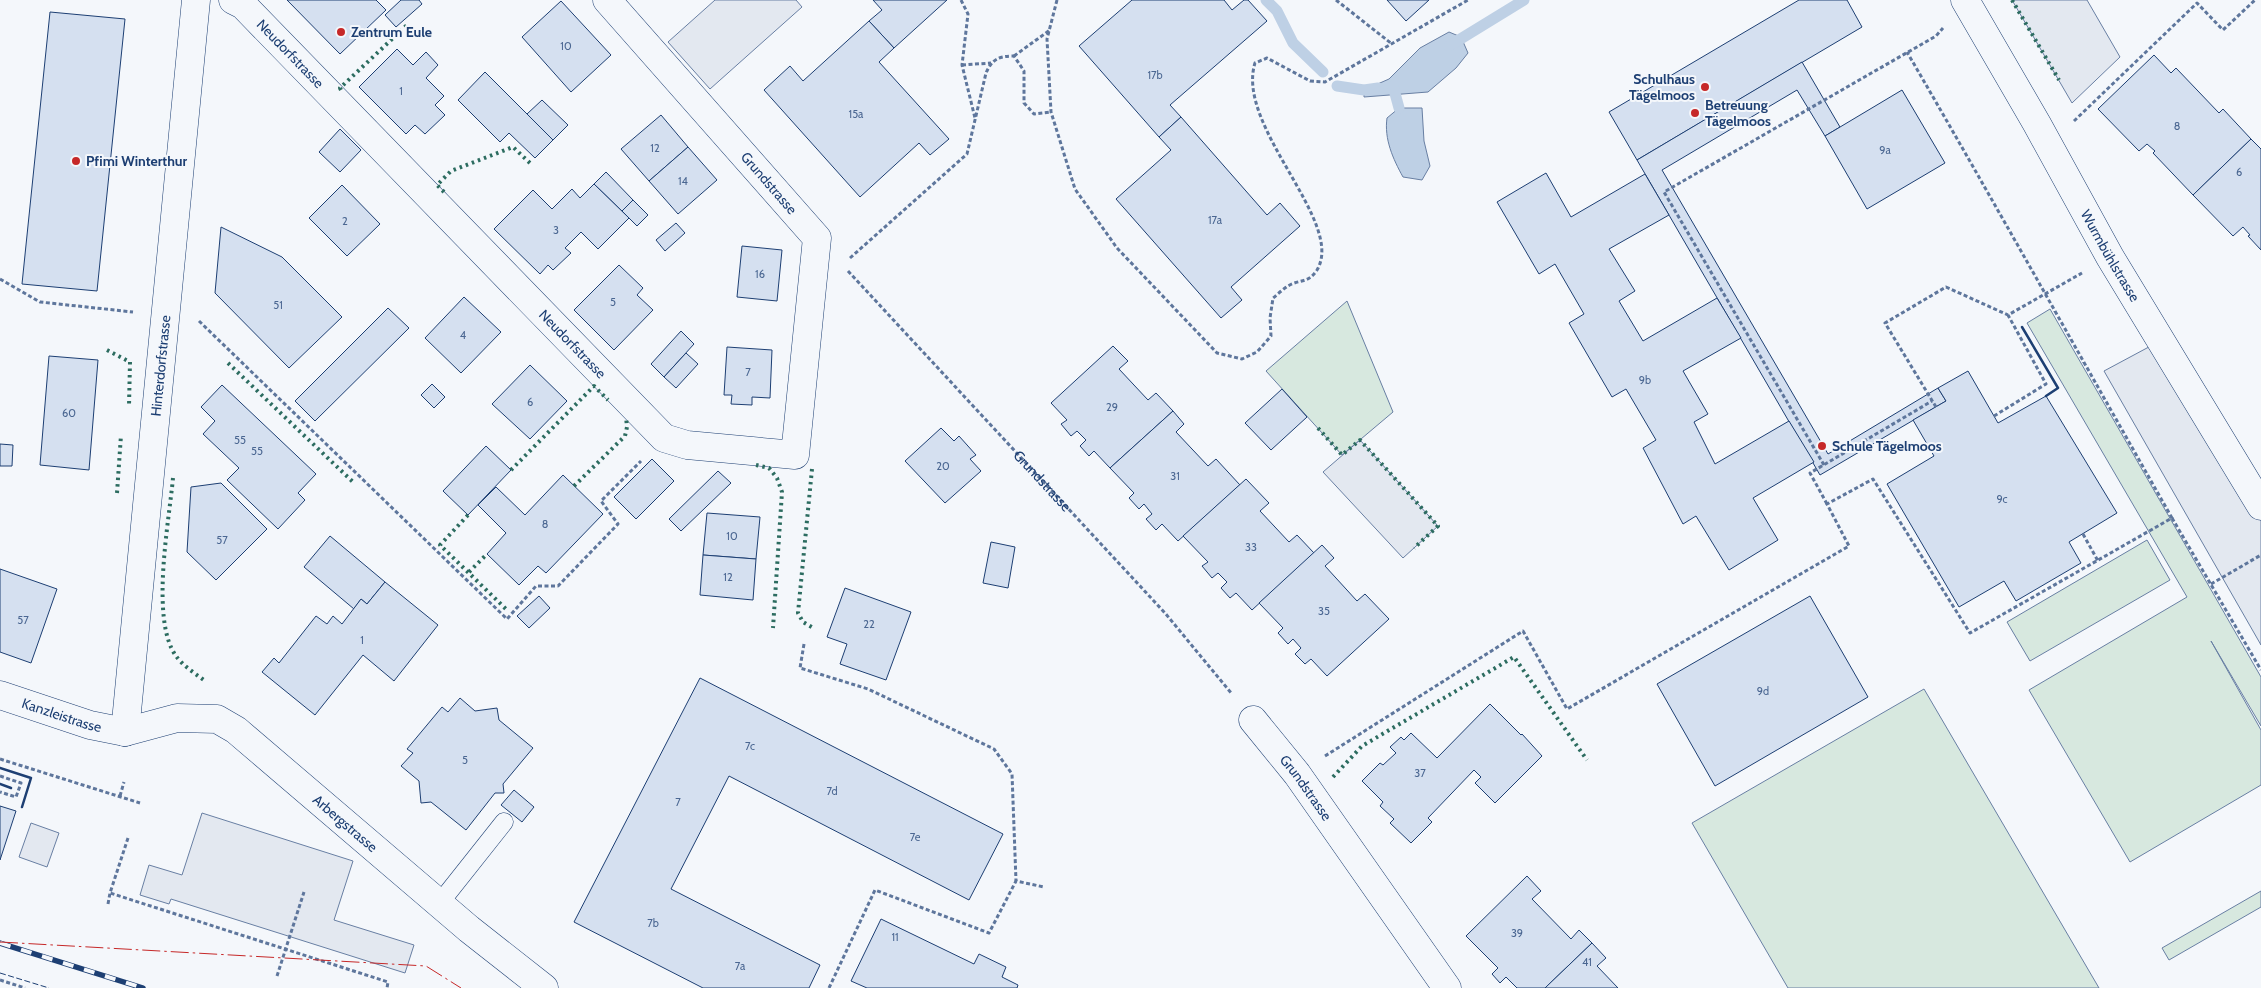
<svg xmlns="http://www.w3.org/2000/svg" width="2261" height="988" font-family="Cabin,sans-serif">
	<style>
		.green { fill: #d7e8df; stroke: #687fa3 }
		.parking { fill: #e3e8f0; stroke: #687fa3 }
		.water { fill: #bed0e5; stroke: #687fa3 }
		.lines { fill: none; stroke-linecap: round; stroke-linejoin: round }
		.stream { stroke: #bed0e5; stroke-width: 11 }
		.building { fill: #d5e0f0; stroke: #1d3f73 }
		.lane-casing { stroke: #1d3f73; stroke-width: 19 }
		.street-casing { stroke: #1d3f73; stroke-width: 29 }
		.path { stroke: #5e769c; stroke-width: 3; stroke-dasharray: 4 2.5; stroke-linecap: butt }
		.lane { stroke: #f4f7fb; stroke-width: 18 }
		.street { stroke: #f4f7fb; stroke-width: 28 }
		.rail-casing { stroke: #1d3f73; stroke-width: 5.5 }
		.rail { stroke: #f4f7fb; stroke-width: 4; stroke-dasharray: 11; stroke-linecap: butt }
		.hedge { stroke: #2c6c60; stroke-width: 4; stroke-dasharray: 2.5 4; stroke-linecap: butt }
		.fence { stroke: #1d3f73; stroke-width: 1; stroke-dasharray: 6 2.5; stroke-linecap: butt }
		.wall { stroke: #1d3f73; stroke-width: 2.5 }
		.power { stroke: #c62828; stroke-width: 1; stroke-dasharray: 18 4 2.5 4; stroke-linecap: butt }
		.poi-dot { fill: #c62828; stroke: #f4f7fb; stroke-width: 2 }
		.labels { text-anchor: middle; dominant-baseline: central; stroke-width: 4; stroke-linejoin: round; paint-order: stroke }
		.number-label { font-size: 11px; fill: #4b6792 }
		.poi-label { font-size: 14px; font-weight: bold; fill: #1d3f73; stroke: #f4f7fb; text-anchor: start }
		.street-label { font-size: 14px; fill: #1d3f73; stroke: #f4f7fb }
	</style>
	<rect width="100%" height="100%" fill="#f4f7fb"/>
	<!-- green -->
	<g class="green">
		<polygon points="1347,301 1393,412 1342,455 1266,371"/>
		<polygon points="2050,309 2261,677 2261,726 2211,641 2261,730 2261,785 2130,862 2029,690 2187,597 2027,323"/>
		<polygon points="2147,540 2170,580 2030,661 2007,622"/>
		<polygon points="1924,689 2099,988 1788,988 1692,823"/>
		<polygon points="2261,891 2261,907 2169,960 2162,948"/>
	</g>
	<!-- parking -->
	<g class="parking">
		<polygon points="715,0 796,0 802,7 710,89 668,42"/>
		<polygon points="2012,0 2087,0 2120,57 2072,103"/>
		<polygon points="2160,341 2261,506 2261,645 2104,371"/>
		<polygon points="1360,440 1438,526 1403,558 1323,472"/>
		<polygon points="202,813 353,861 334,920 414,945 405,973 171,899 169,904 140,895 149,865 182,875"/>
		<polygon points="31,823 59,833 47,867 19,857"/>
	</g>
	<!-- water -->
	<g class="water">
		<polygon points="1449,32 1461,37 1468,53 1456,68 1428,92 1364,97 1364,90 1389,79 1420,48"/>
		<path d="M1399 108H1422L1424 141 1430 166 1422 180 1403 177C1393 159 1384 139 1387 118Z"/>
	</g>
	<g class="lines">
		<!-- stream -->
		<g class="stream">
			<polyline points="1266,0 1277,11 1293,43 1323,72"/>
			<polyline points="1449,46 1524,0"/>
			<polyline points="1337,86 1364,90 1378,88"/>
			<polyline points="1393,86 1399,108"/>
		</g>
	</g>
	<!-- building -->
	<g class="building">
		<polygon points="287,0 376,0 386,10 340,54"/>
		<polygon points="401,0 419,0 422,4 396,27 385,15"/>
		<polygon points="873,0 947,0 894,48 869,21 882,10"/>
		<polygon points="1132,0 1224,0 1232,10 1244,0 1248,0 1267,21 1170,105 1181,117 1159,137 1079,46"/>
		<polygon points="1387,0 1429,0 1406,21"/>
		<polygon points="1799,0 1847,0 1862,27 1637,160 1609,112"/>
		<polygon points="561,1 611,55 571,92 522,37"/>
		<polygon points="50,12 125,19 97,291 22,284"/>
		<polygon points="869,21 894,48 879,62 949,139 930,155 919,143 860,197 764,90 790,66 803,81"/>
		<polygon points="397,49 413,65 426,52 438,65 426,78 444,96 435,105 445,115 425,134 415,125 406,134 359,87"/>
		<polygon points="2154,55 2171,73 2176,68 2219,113 2223,109 2251,139 2193,195 2153,153 2155,151 2147,144 2139,151 2098,109"/>
		<polygon points="1802,62 1840,127 1825,136 1797,90 1662,170 1828,454 1938,388 1946,401 1820,475 1637,160"/>
		<polygon points="485,72 553,140 535,158 509,133 500,142 458,100"/>
		<polygon points="1902,90 1945,163 1867,209 1825,136"/>
		<polygon points="542,100 568,125 553,140 527,114"/>
		<polygon points="661,115 688,147 649,181 621,149"/>
		<polygon points="1181,117 1267,215 1280,203 1300,226 1231,287 1242,300 1221,318 1116,199 1171,150 1159,137"/>
		<polygon points="340,129 361,150 340,172 319,152"/>
		<polygon points="2251,139 2261,149 2261,250 2248,236 2250,235 2243,227 2233,236 2193,195"/>
		<polygon points="688,147 717,180 678,214 649,181"/>
		<polygon points="606,172 633,200 622,211 594,184"/>
		<polygon points="1546,173 1571,217 1645,174 1669,215 1609,249 1635,291 1619,301 1643,341 1717,298 1741,338 1683,371 1708,414 1694,422 1715,464 1789,421 1814,462 1753,498 1778,540 1729,570 1696,516 1683,524 1643,448 1656,440 1626,389 1612,397 1569,323 1584,314 1555,264 1539,274 1497,202"/>
		<polygon points="594,184 629,218 598,249 581,232 565,248 571,253 553,270 548,265 540,274 494,229 533,190 552,209 572,189 580,198"/>
		<polygon points="342,185 380,224 347,256 309,218"/>
		<polygon points="633,200 648,215 637,226 622,211"/>
		<polygon points="676,223 685,233 665,251 656,240"/>
		<polygon points="221,227 282,257 342,317 289,368 215,293"/>
		<polygon points="742,246 782,250 777,301 737,297"/>
		<polygon points="619,265 643,288 637,295 653,310 614,350 574,310"/>
		<polygon points="464,297 501,332 461,373 425,338"/>
		<polygon points="388,308 409,328 315,421 295,401"/>
		<polygon points="681,331 694,344 664,377 651,364"/>
		<polygon points="1113,346 1128,361 1119,369 1148,400 1156,393 1173,411 1110,468 1094,451 1089,456 1080,446 1086,440 1077,431 1071,436 1061,424 1067,420 1051,403"/>
		<polygon points="727,347 772,350 770,398 752,397 752,405 731,404 732,395 724,395"/>
		<polygon points="686,353 698,364 676,388 664,377"/>
		<polygon points="49,356 98,360 89,470 40,465"/>
		<polygon points="530,365 567,401 530,439 492,404"/>
		<polygon points="1968,371 1998,423 2046,396 2117,513 2069,542 2081,563 2016,601 2004,581 1959,607 1887,484 1934,456 1913,420 1946,401 1938,388"/>
		<polygon points="432,384 445,397 434,408 421,395"/>
		<polygon points="222,385 316,474 298,493 305,500 278,529 227,480 239,468 203,434 215,421 201,407"/>
		<polygon points="1282,389 1307,417 1271,450 1245,423"/>
		<polygon points="1173,411 1184,424 1176,432 1208,466 1216,459 1240,485 1178,541 1162,524 1156,530 1146,519 1152,514 1144,504 1139,509 1129,498 1134,493 1110,468"/>
		<polygon points="941,428 954,441 959,436 976,455 970,459 981,471 945,503 905,461"/>
		<polygon points="0,444 13,445 12,466 0,466"/>
		<polygon points="486,446 511,470 468,515 443,491"/>
		<polygon points="652,459 674,481 636,519 614,497"/>
		<polygon points="718,471 731,483 681,531 669,519"/>
		<polygon points="563,475 603,514 546,573 538,566 519,585 487,554 506,533 478,505 496,487 525,515"/>
		<polygon points="1246,479 1269,503 1260,511 1289,542 1297,535 1314,553 1252,610 1236,593 1230,598 1221,588 1227,582 1218,573 1212,578 1202,566 1208,562 1183,536"/>
		<polygon points="221,483 267,529 216,580 187,552 191,487"/>
		<polygon points="707,513 760,517 756,559 703,555"/>
		<polygon points="330,536 385,582 367,604 361,599 354,609 304,567"/>
		<polygon points="991,542 1015,547 1008,588 983,583"/>
		<polygon points="1322,545 1334,558 1325,566 1357,601 1365,594 1389,619 1327,676 1311,659 1305,664 1295,654 1301,648 1293,639 1288,644 1278,633 1283,628 1259,603"/>
		<polygon points="703,555 756,559 753,600 700,595"/>
		<polygon points="0,569 57,589 31,663 0,652"/>
		<polygon points="385,582 438,625 394,681 363,655 315,715 262,672 274,658 279,663 316,616 327,624 333,616 342,624 361,599 367,604"/>
		<polygon points="845,588 911,612 886,680 840,664 847,644 827,637"/>
		<polygon points="539,596 550,608 529,628 517,616"/>
		<polygon points="1810,596 1868,697 1715,786 1657,684"/>
		<polygon points="700,678 1003,834 969,900 729,776 671,889 820,965 809,988 703,988 574,922"/>
		<polygon points="460,698 475,711 497,708 499,720 533,748 503,784 504,793 495,793 466,830 431,802 421,803 419,781 401,766 413,753 407,749 442,707 448,712"/>
		<polygon points="1490,704 1521,735 1522,734 1542,756 1495,803 1475,783 1481,777 1474,770 1428,818 1432,822 1411,843 1390,823 1394,819 1380,806 1383,802 1362,781 1380,763 1383,765 1396,753 1390,747 1401,737 1404,740 1411,733 1437,758"/>
		<polygon points="514,790 534,807 522,822 501,805"/>
		<polygon points="0,806 16,811 0,860"/>
		<polygon points="1527,876 1541,891 1532,899 1571,939 1579,930 1592,943 1545,988 1517,988 1506,977 1500,983 1492,974 1498,968 1466,936"/>
		<polygon points="881,919 974,964 979,954 1006,967 1002,977 1018,985 1017,988 867,988 851,981"/>
		<polygon points="1592,943 1606,958 1597,966 1618,988 1545,988"/>
	</g>
	<g class="lines">
		<!-- lane casing -->
		<g class="lane-casing">
			<polyline id="lane" points="439,904 504,822"/>
		</g>
		<!-- street casing -->
		<g class="street-casing">
			<g id="street">
				<path id="s2" d="M233 0 243 5 664 438 687 445 795 455 817 238 607 0"/>
				<path id="s3" d="M1965 0 2037 124 2110 257 2261 506"/>
				<path id="s4" d="M0 695 90 725 125 732 177 718 217 719 236 730 469 929 544 988"/>
				<path id="s5" d="M1253 720 1297 774 1447 988"/>
				<path id="s6" d="M125 732 196 0"/>
			</g>
		</g>
		<!-- path -->
		<g class="path">
			<polyline points="961,0 968,14 962,65 975,118"/>
			<path d="M1057 0 1047 39 1051 112 1075 189 1117 248 1217 353 1242 359 1257 352 1271 336 1270 318 1273 298C1278 294 1283 289 1288 286 1299 279 1308 284 1317 270 1346 222 1235 127 1255 63L1267 58 1310 81 1325 82 1468 0"/>
			<polyline points="1336,0 1392,44"/>
			<polyline points="1014,56 1050,30"/>
			<polyline points="962,65 991,63"/>
			<polyline points="2074,121 2197,3 2223,30 2255,0"/>
			<path d="M850 258 967 154 986 73C992 59 999 56 1014 56L1024 71V103L1034 114 1051 112"/>
			<path id="s1" d="M848 271 1165 613 1232 694"/>
			<polyline points="0,279 40,302 133,312"/>
			<polyline points="199,321 507,619 536,586 558,586 618,524 601,501 641,461"/>
			<polyline points="1936,407 1885,323 1946,287 2008,315 2082,273"/>
			<polyline points="1994,416 2046,384 2008,315"/>
			<polyline points="1824,465 1664,192 1936,36 1943,28"/>
			<polyline points="1827,504 1810,473 1932,401"/>
			<polyline points="2172,518 2261,670"/>
			<polyline points="2083,534 2098,561"/>
			<polyline points="2211,584 2261,555"/>
			<polyline points="804,644 800,668 868,689 994,749 1012,774 1016,881"/>
			<path d="M1325 756 1523 631 1567 709 1849 546 1827 504 1873 479 1970 633 2172 518C2084 363 1997 207 1907 52"/>
			<polyline points="0,759 140,803"/>
			<polyline points="0,776 21,783 16,797 0,792"/>
			<polyline points="120,796 124,782"/>
			<polyline points="128,838 110,893 388,982 387,988"/>
			<polyline points="108,904 110,893"/>
			<polyline points="277,976 304,892"/>
			<polyline points="0,980 25,988"/>
			<polyline points="829,988 875,890 989,933 1016,881 1044,887"/>
		</g>
		<!-- lane -->
		<use href="#lane" class="lane"/>
		<!-- street -->
		<use href="#street" class="street"/>
		<!-- rail casing -->
		<g class="rail-casing">
			<polyline id="rail" points="0,943 143,988"/>
		</g>
		<!-- rail -->
		<use href="#rail" class="rail"/>
		<!-- hedge -->
		<g class="hedge">
			<polyline points="2012,0 2059,80"/>
			<polyline points="341,90 340,88 408,24"/>
			<polyline points="444,192 437,185 451,171 513,147 532,165"/>
			<polyline points="107,350 130,362 129,406"/>
			<polyline points="228,363 353,482"/>
			<polyline points="1318,428 1342,455 1360,440 1438,526 1414,548"/>
			<polyline points="756,465 769,468 777,478 782,492 773,628"/>
			<polyline points="812,469 798,613 803,622 815,629"/>
			<polyline points="511,470 594,386 608,400"/>
			<path d="M173 478C169 522 150 620 176 656 183 666 196 674 205 681"/>
			<polyline points="574,486 625,436 627,427 626,417"/>
			<polyline points="117,493 121,435"/>
			<polyline points="468,515 440,545 508,611"/>
			<polyline points="469,572 487,554"/>
			<polyline points="1333,777 1362,746 1514,657 1587,760"/>
		</g>
		<!-- fence -->
		<polyline class="fence" points="0,973 49,988"/>
		<!-- wall -->
		<g class="wall">
			<polyline points="2022,327 2058,388 2046,396"/>
			<polyline points="0,768 31,778 22,807"/>
			<polyline points="0,784 11,788"/>
		</g>
		<!-- power -->
		<polyline class="power" points="0,942 426,966 461,988"/>
	</g>
	<!-- markers -->
	<g class="poi-dot">
		<circle cx="341" cy="32" r="5"/>
		<circle cx="1705" cy="87" r="5"/>
		<circle cx="1695" cy="113" r="5"/>
		<circle cx="76" cy="161" r="5"/>
		<circle cx="1822" cy="446" r="5"/>
	</g>
	<g class="labels">
		<!-- number labels -->
		<g class="number-label">
			<text x="566" y="46">10</text>
			<text x="1155" y="75">17b</text>
			<text x="401" y="91">1</text>
			<text x="856" y="114">15a</text>
			<text x="2177" y="126">8</text>
			<text x="655" y="148">12</text>
			<text x="1885" y="150">9a</text>
			<text x="2239" y="172">6</text>
			<text x="683" y="181">14</text>
			<text x="1215" y="220">17a</text>
			<text x="345" y="221">2</text>
			<text x="556" y="230">3</text>
			<text x="760" y="274">16</text>
			<text x="613" y="302">5</text>
			<text x="278" y="305">51</text>
			<text x="463" y="335">4</text>
			<text x="748" y="372">7</text>
			<text x="1645" y="380">9b</text>
			<text x="530" y="402">6</text>
			<text x="1112" y="407">29</text>
			<text x="69" y="413">60</text>
			<text x="240" y="440">55</text>
			<text x="257" y="451">55</text>
			<text x="943" y="466">20</text>
			<text x="1175" y="476">31</text>
			<text x="2002" y="499">9c</text>
			<text x="545" y="524">8</text>
			<text x="732" y="536">10</text>
			<text x="222" y="540">57</text>
			<text x="1251" y="547">33</text>
			<text x="728" y="577">12</text>
			<text x="1324" y="611">35</text>
			<text x="23" y="620">57</text>
			<text x="869" y="624">22</text>
			<text x="362" y="640">1</text>
			<text x="1763" y="691">9d</text>
			<text x="750" y="746">7c</text>
			<text x="465" y="760">5</text>
			<text x="1420" y="773">37</text>
			<text x="832" y="791">7d</text>
			<text x="678" y="802">7</text>
			<text x="915" y="837">7e</text>
			<text x="653" y="923">7b</text>
			<text x="1517" y="933">39</text>
			<text x="895" y="937">11</text>
			<text x="1587" y="962">41</text>
			<text x="740" y="966">7a</text>
		</g>
		<!-- poi labels -->
		<g class="poi-label">
			<text x="351" y="32">Zentrum Eule</text>
			<text x="1695" y="79" text-anchor="end">Schulhaus<tspan x="1695" dy="16">Tägelmoos</tspan></text>
			<text x="1705" y="105">Betreuung<tspan x="1705" dy="16">Tägelmoos</tspan></text>
			<text x="86" y="161">Pfimi Winterthur</text>
			<text x="1832" y="446">Schule Tägelmoos</text>
		</g>
		<!-- street labels -->
		<g class="street-label">
			<text stroke="none"><textPath href="#s2" startOffset="79">Neudorfstrasse</textPath></text>
			<text transform="translate(769 183) rotate(49)">Grundstrasse</text>
			<text stroke="none"><textPath href="#s3" startOffset="294">Wurmbühlstrasse</textPath></text>
			<text stroke="none"><textPath href="#s2" startOffset="484">Neudorfstrasse</textPath></text>
			<text stroke="none"><textPath href="#s6" startOffset="368">Hinterdorfstrasse</textPath></text>
			<text stroke="none"><textPath href="#s1" startOffset="286">Grundstrasse</textPath></text>
			<text stroke="none"><textPath href="#s4" startOffset="65">Kanzleistrasse</textPath></text>
			<text stroke="none"><textPath href="#s5" startOffset="86">Grundstrasse</textPath></text>
			<text stroke="none"><textPath href="#s4" startOffset="390">Arbergstrasse</textPath></text>
		</g>
	</g>
</svg>
